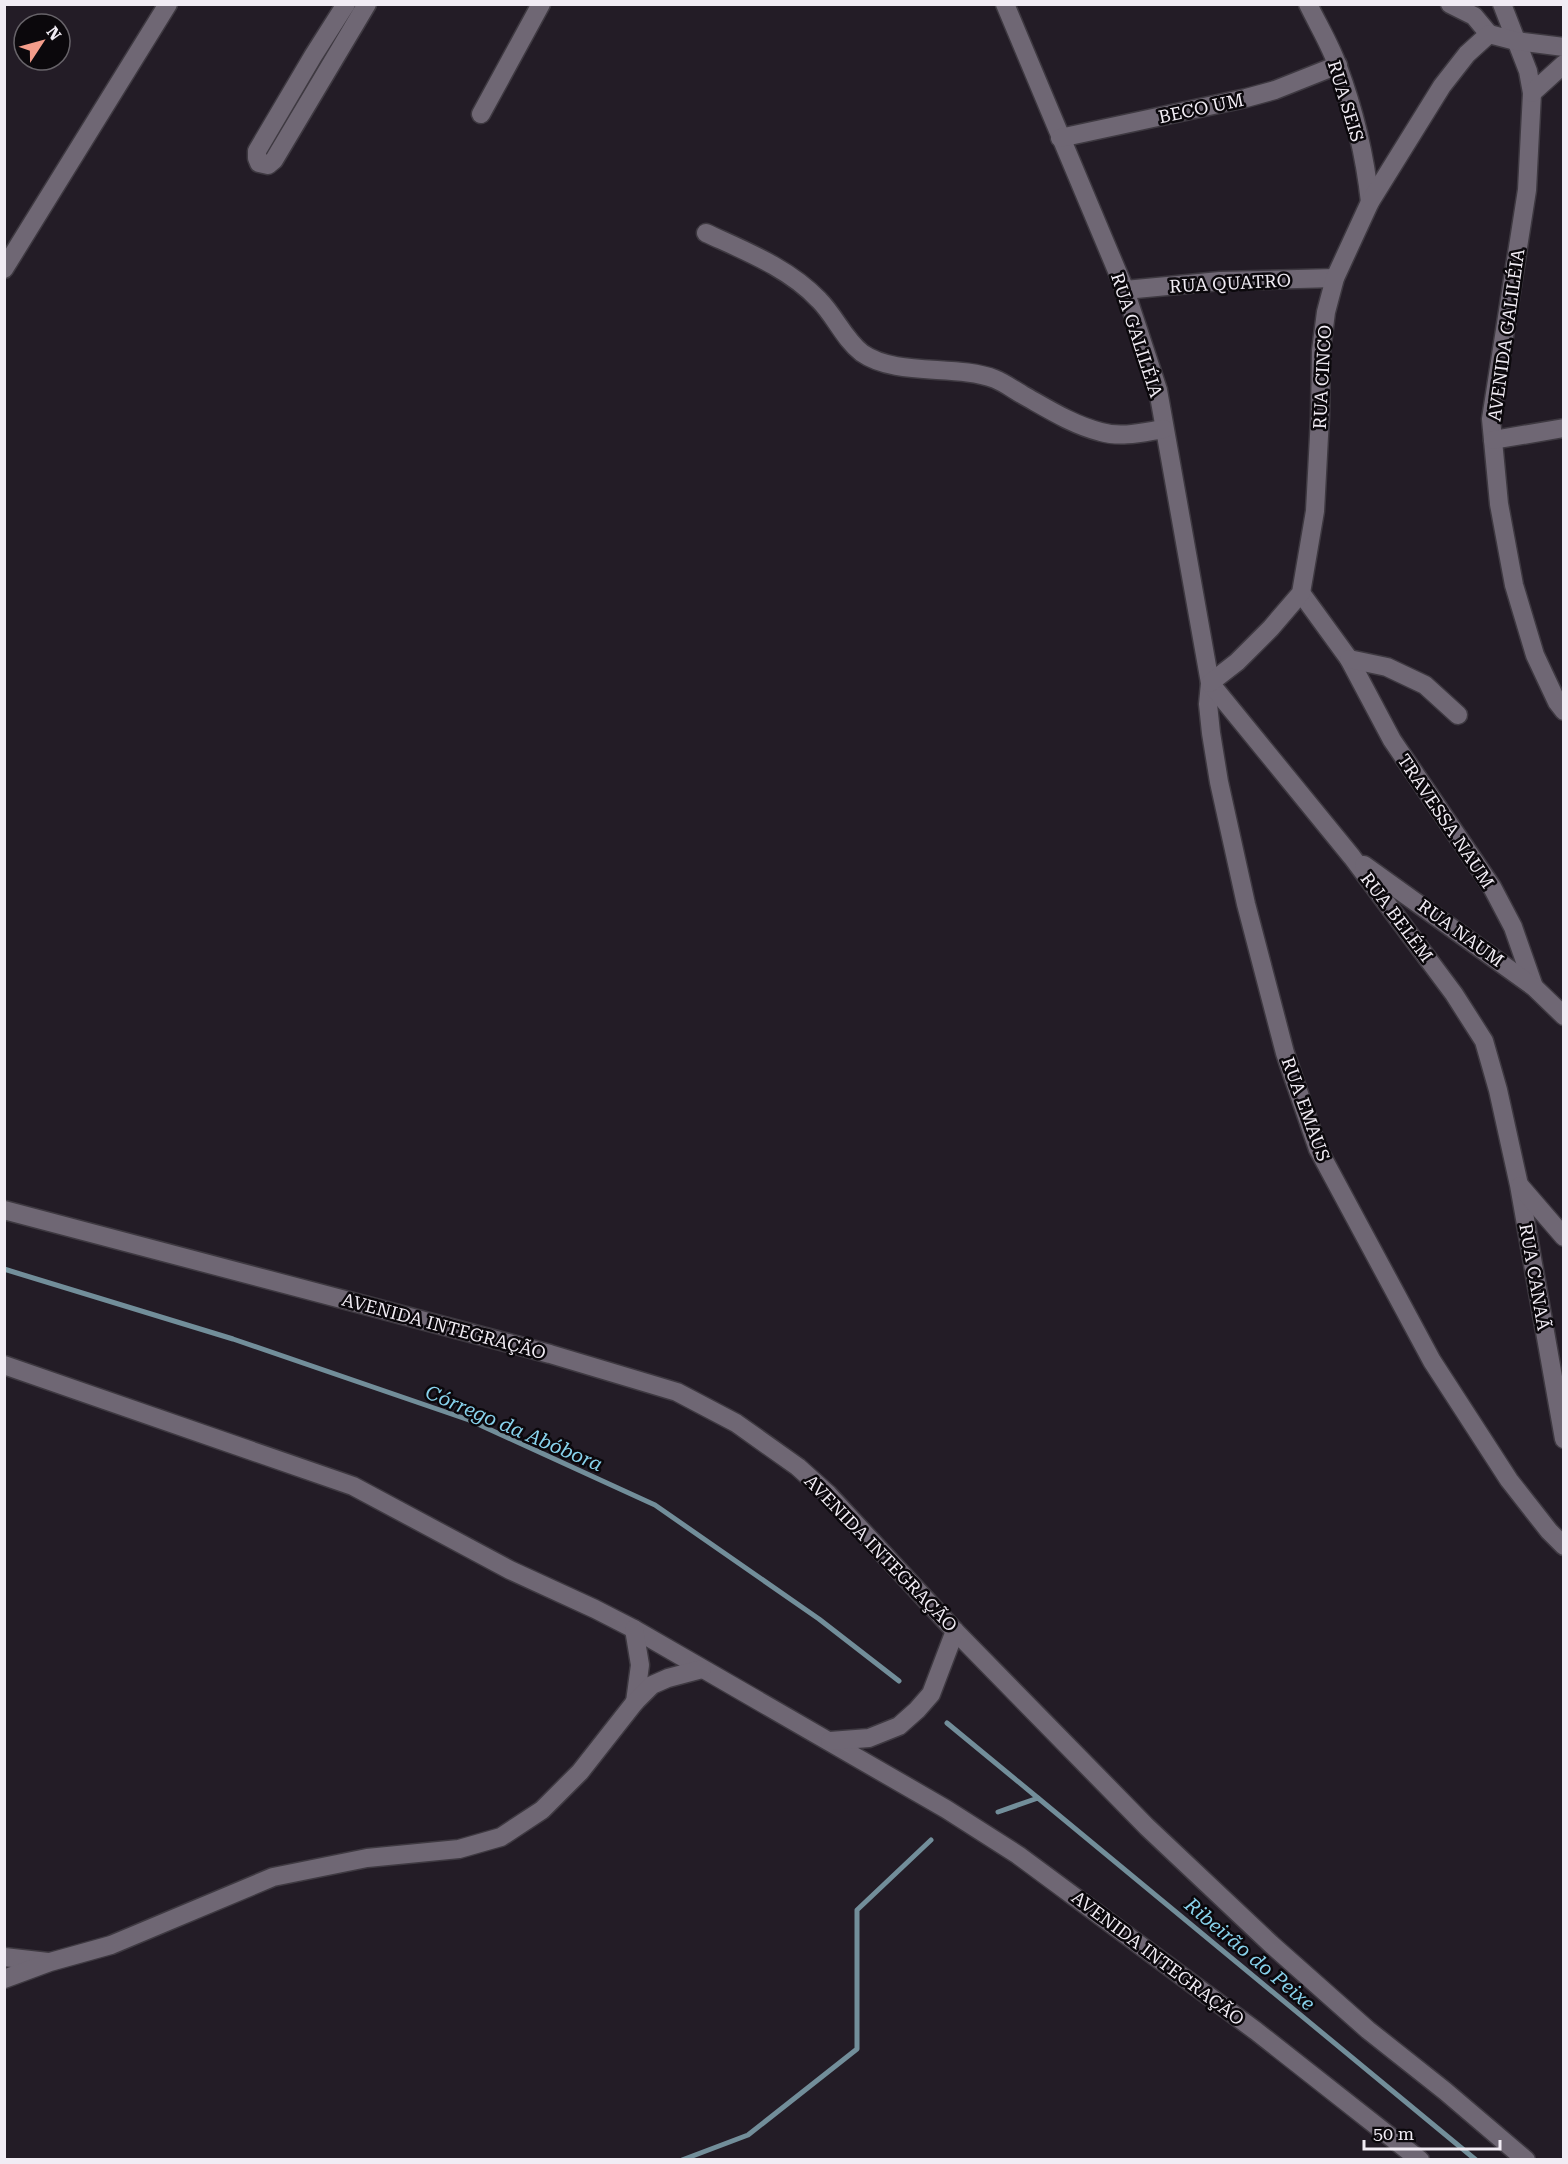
<svg xmlns="http://www.w3.org/2000/svg" width="1568" height="2164" font-family="'Roboto Serif',serif">
	<style>
		.lines { fill: none; stroke-linecap: round; stroke-linejoin: round }
		.stream { stroke: #728e9a; stroke-width: 5 }
		.minor-casing { stroke: #3e3941; stroke-width: 21 }
		.minor { stroke: #6f6774; stroke-width: 18 }
		.labels { text-anchor: middle; dominant-baseline: central; stroke-width: 5; stroke-linejoin: round; paint-order: stroke }
		.street-label { font-size: 18px; fill: #f1ecf4; stroke: #0b080c }
		.water-label { font-size: 20px; font-style: italic; fill: #88d2ec; stroke: #0b080c }
	</style>
	<rect width="100%" height="100%" fill="#231c26"/>
	<g class="lines">
		<!-- stream -->
		<g class="stream">
			<polyline points="4,1269 233,1339 469,1420 655,1505 819,1619 899,1681"/>
			<polyline points="947,1723 1038,1798"/>
			<polyline points="998,1812 1038,1798 1476,2160"/>
			<polyline points="682,2160 748,2135 857,2049 857,1910 931,1840"/>
		</g>
		<!-- minor casing -->
		<g class="minor-casing">
			<g id="minor">
				<polyline points="346,4 313,56 257,151 257,158 259,163 268,165 274,160 367,4"/>
				<polyline points="1005,4 1125,290 1158,390 1210,683 1208,704 1211,733 1219,782 1246,904 1285,1053 1318,1149 1432,1361 1509,1480 1549,1531 1564,1546"/>
				<path d="M1308 4C1318 25 1331 46 1338 67 1354 110 1365 156 1370 202"/>
				<polyline points="1450,4 1474,16 1489,34"/>
				<polyline points="1502,4 1528,71 1532,93 1527,190 1491,419 1499,504 1514,585 1535,655 1557,702 1564,711"/>
				<polyline points="1532,93 1564,64"/>
				<polyline points="481,114 541,4"/>
				<polyline points="1060,138 1246,98 1275,90 1338,65"/>
				<path d="M706 233C745 251 789 268 819 300 835 316 844 339 862 353 896 377 957 364 995 379 1005 383 1014 390 1023 395 1048 409 1073 425 1101 432 1122 438 1144 432 1164 429"/>
				<polyline points="4,269 168,4"/>
				<polyline points="1125,290 1220,281 1335,278"/>
				<polyline points="1493,440 1564,428"/>
				<polyline points="1301,593 1349,659 1392,740 1492,887 1513,927 1534,987"/>
				<polyline points="1349,659 1387,667 1425,685 1458,715"/>
				<polyline points="1210,683 1352,857 1454,994 1484,1041 1498,1090 1519,1185 1564,1439"/>
				<polyline points="1210,683 1237,662 1271,628 1301,593 1315,511 1320,417 1321,351 1326,312 1335,278 1370,202 1442,86 1467,54 1489,34 1516,41 1564,47"/>
				<polyline points="1364,865 1534,987 1564,1016"/>
				<polyline points="1520,1186 1564,1237"/>
				<polyline points="4,1210 550,1354 677,1392 736,1423 798,1467 828,1494 955,1631 1147,1827 1271,1944 1368,2030 1445,2091 1526,2160"/>
				<polyline points="4,1365 353,1486 510,1570 595,1609 634,1629 946,1809 1018,1855 1256,2031 1420,2160"/>
				<polyline points="634,1629 640,1665 635,1702"/>
				<polyline points="830,1741 869,1738 899,1726 917,1710 931,1694 955,1631"/>
				<polyline points="4,1957 48,1962"/>
				<polyline points="4,1979 50,1962 111,1945 273,1877 367,1858 459,1849 501,1837 542,1810 580,1772 635,1702 652,1685 668,1678 702,1669"/>
			</g>
		</g>
		<!-- minor -->
		<use href="#minor" class="minor"/>
	</g>
	<g class="labels">
		<!-- street labels -->
		<g class="street-label">
			<text transform="translate(1346 101) rotate(73)">RUA SEIS</text>
			<text transform="translate(1201 108) rotate(-12)">BECO UM</text>
			<text transform="translate(1230 283) rotate(-3)">RUA QUATRO</text>
			<text transform="translate(1137 335) rotate(72)">RUA GALILÉIA</text>
			<text transform="translate(1506 335) rotate(-82)">AVENIDA GALILÉIA</text>
			<text transform="translate(1322 377) rotate(-87)">RUA CINCO</text>
			<text transform="translate(1446 821) rotate(56)">TRAVESSA NAUM</text>
			<text transform="translate(1397 917) rotate(53)">RUA BELÉM</text>
			<text transform="translate(1461 933) rotate(36)">RUA NAUM</text>
			<text transform="translate(1306 1109) rotate(70)">RUA EMAUS</text>
			<text transform="translate(1535 1277) rotate(80)">RUA CANAÃ</text>
			<text transform="translate(444 1326) rotate(15)">AVENIDA INTEGRAÇÃO</text>
			<text transform="translate(881 1553) rotate(46)">AVENIDA INTEGRAÇÃO</text>
			<text transform="translate(1158 1958) rotate(37)">AVENIDA INTEGRAÇÃO</text>
		</g>
		<!-- water labels -->
		<g class="water-label">
			<text transform="translate(514 1428) rotate(23)">Córrego da Abóbora</text>
			<text transform="translate(1250 1954) rotate(40)">Ribeirão do Peixe</text>
		</g>
	</g>
	<!-- border -->
	<rect width="1568" height="2164" fill="none" stroke="#f1ecf4" stroke-width="12"/>
	<!-- north arrow -->
	<g transform="translate(42 42) rotate(54)"><circle r="28" fill="#0b080c" stroke="#676369" stroke-width="1.5"/>
	<path d="M0-4.5L10 22L0 15L-10 22Z" fill="#f49d8b"/>
	<text y="-9" font-size="16" font-weight="bold" text-anchor="middle" fill="#f1ecf4">N</text>
	</g>
	<!-- scale -->
	<path d="M1364 2140v9h136v-9" fill="none" stroke="#f1ecf4" stroke-width="3"/>
	<text x="1373" y="2140" font-size="18" fill="#f1ecf4" stroke="#0b080c" stroke-width="4.5" paint-order="stroke">50 m</text>
</svg>
